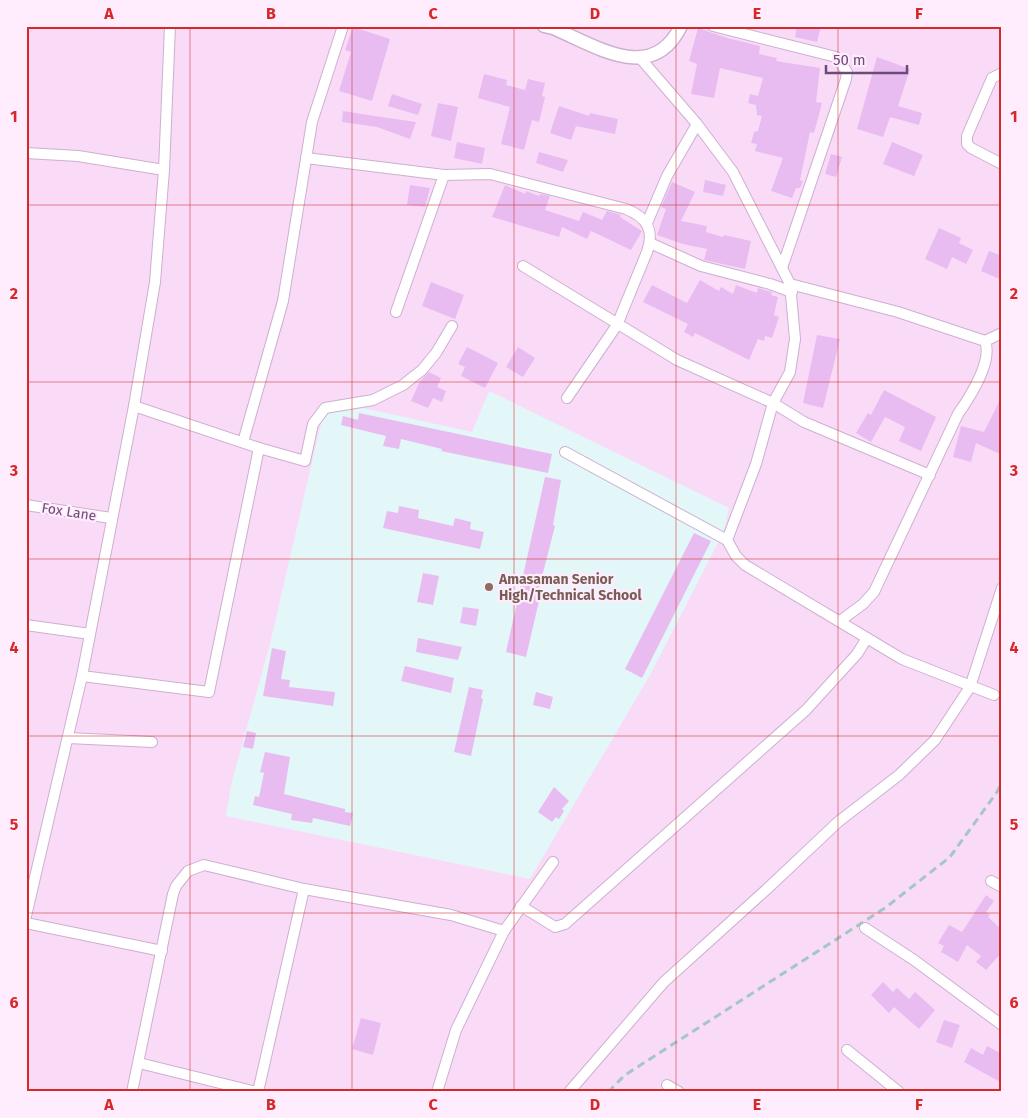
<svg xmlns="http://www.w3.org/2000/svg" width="1028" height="1118" font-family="'Fira Sans',sans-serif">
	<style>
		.residential { fill: #f9dbf8 }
		.education { fill: #e3f7f9 }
		.building { fill: #e8bcf0 }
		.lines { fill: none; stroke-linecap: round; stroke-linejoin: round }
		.minor-casing { stroke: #cdafd0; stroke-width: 12 }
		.tertiary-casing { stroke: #cdafd0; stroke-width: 15 }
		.minor { stroke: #fff; stroke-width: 10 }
		.tertiary { stroke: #fff; stroke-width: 12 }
		.rail { stroke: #a5c6c6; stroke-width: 3; stroke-dasharray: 8 5; stroke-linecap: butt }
		.grid { fill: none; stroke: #d62828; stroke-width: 1; stroke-opacity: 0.55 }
		.education-dot { fill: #8d6e63; stroke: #ffedfe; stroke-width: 2 }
		.labels { text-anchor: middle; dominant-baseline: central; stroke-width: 4.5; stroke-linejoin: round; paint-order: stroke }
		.street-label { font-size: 14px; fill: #6e4b76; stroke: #ffedfe }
		.education-label { font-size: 14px; font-weight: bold; fill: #785e54; stroke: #ffedfe; text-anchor: start }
		.neatline { fill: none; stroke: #d62828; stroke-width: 2 }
		.grid-label { font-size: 16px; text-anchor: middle; font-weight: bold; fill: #d62828 }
	</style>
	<rect width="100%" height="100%" fill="#fce7fb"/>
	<!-- residential -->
	<rect class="residential" x="26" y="26" width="976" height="1066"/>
	<!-- education -->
	<polygon class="education" points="489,391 729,508 724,531 650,675 530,879 226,816 231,785 270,644 322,419 330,412 363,408 472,432"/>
	<!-- building -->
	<g class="building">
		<polygon points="797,26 821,26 817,42 795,37"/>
		<polygon points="353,27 390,39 372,101 339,91 351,52 345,50"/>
		<polygon points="698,28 727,38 760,46 759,54 777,58 776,61 820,68 816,102 822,103 814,133 810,132 800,180 803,181 800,188 796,188 792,198 771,191 783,158 755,151 757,144 751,143 754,132 758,131 762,116 757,115 756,105 748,103 750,94 758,96 763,78 720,68 714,98 691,94 697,64 689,61"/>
		<polygon points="877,57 910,69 898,106 922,113 919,125 890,117 883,137 857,129"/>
		<polygon points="484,74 507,80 506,85 525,90 528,79 545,83 542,96 545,97 539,122 532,120 524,150 501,144 510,107 478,98"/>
		<polygon points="392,94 422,104 418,115 388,106"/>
		<polygon points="438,103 458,107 451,141 431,136"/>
		<polygon points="559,106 589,116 590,113 618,119 615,134 576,126 571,140 550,133"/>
		<polygon points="343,111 368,115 416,122 410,139 377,127 342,122"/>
		<polygon points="457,142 485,148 482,164 454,158"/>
		<polygon points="892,142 923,155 914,176 883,164"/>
		<polygon points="539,152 568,160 563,172 536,163"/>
		<polygon points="831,154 842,157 836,177 825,174"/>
		<polygon points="705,180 726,185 723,196 703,192"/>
		<polygon points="672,182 695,192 681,221 707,226 706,232 723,237 724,235 751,241 745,269 704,260 707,249 683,244 657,235 666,209 661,207"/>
		<polygon points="410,185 430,188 425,207 407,205"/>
		<polygon points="505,185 525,194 526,191 539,196 540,194 550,196 545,210 579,221 583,212 602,220 607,211 621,215 620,217 642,231 631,250 591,231 587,239 562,227 559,237 492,217"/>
		<polygon points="939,228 961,238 959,243 973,250 966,264 952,257 947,269 925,259"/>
		<polygon points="989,251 1002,256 1002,280 981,271"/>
		<polygon points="700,280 719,291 721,287 733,294 736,285 757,293 758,288 768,291 772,292 771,295 778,297 774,315 779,317 772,338 765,336 764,341 758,339 749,360 695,333 693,337 684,332 688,324 643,302 652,285 687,303"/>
		<polygon points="431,282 464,295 455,319 422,306"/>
		<polygon points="817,335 840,339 823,408 803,403"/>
		<polygon points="467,347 498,363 485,388 461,376 465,367 458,364"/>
		<polygon points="518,347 535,358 523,377 506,367"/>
		<polygon points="429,372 441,378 437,387 446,391 442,402 433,398 428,408 411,401 420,381"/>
		<polygon points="884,390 936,417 921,451 899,441 905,427 885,417 871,442 856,433 868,413 871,415"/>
		<polygon points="1002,396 1002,455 976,443 971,462 953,457 961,426 984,432"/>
		<polygon points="359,413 552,454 548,473 441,451 442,449 401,439 399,449 383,446 386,436 341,425 343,416 358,420"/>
		<polygon points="545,477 561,480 553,525 555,526 536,600 539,601 526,657 506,652"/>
		<polygon points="399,506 419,510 418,518 453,526 455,518 471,522 470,529 484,532 480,549 383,528 387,511 398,513"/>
		<polygon points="694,533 711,541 642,678 625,669"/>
		<polygon points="423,573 439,576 433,605 417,602"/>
		<polygon points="463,607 479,609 476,626 460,623"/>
		<polygon points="418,638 462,647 458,660 416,652"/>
		<polygon points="272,648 286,651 281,679 290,680 289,687 335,692 333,706 263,696"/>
		<polygon points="405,666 454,678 451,693 401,681"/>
		<polygon points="469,687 483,690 481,698 483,699 471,756 454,752"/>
		<polygon points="536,692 553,697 550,709 533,705"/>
		<polygon points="247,731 256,733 253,749 243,747"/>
		<polygon points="265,752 290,757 284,794 345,809 345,812 353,813 350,826 313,818 312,823 291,820 292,814 253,805 255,796 259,797 264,773 260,772"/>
		<polygon points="554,787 569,801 562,809 564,811 559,819 556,817 552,822 538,812"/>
		<polygon points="986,895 994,901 986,912 990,915 988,917 1002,930 1002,952 986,970 976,962 981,956 967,945 958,962 941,952 944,946 938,943 949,925 962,932"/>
		<polygon points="883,982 893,992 897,988 909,999 915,992 935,1010 919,1029 894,1007 889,1013 871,995"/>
		<polygon points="361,1018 381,1023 373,1055 352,1049"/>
		<polygon points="944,1020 960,1025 952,1048 936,1042"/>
		<polygon points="987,1046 1002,1054 1002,1083 964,1062 971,1048 983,1055"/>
	</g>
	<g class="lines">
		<!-- minor casing -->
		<g class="minor-casing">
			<g id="minor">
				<polyline points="713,26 836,57 847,72 846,79 782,268"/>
				<polyline points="641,59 697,124 733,172 790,284 898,312 985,341"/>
				<polyline points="1002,73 992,78 967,136 967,144 971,148 1002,164"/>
				<polyline points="26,153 78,156 164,170"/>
				<path d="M306 158 444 175 490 174 626 209C646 217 655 229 647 252L617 325 567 398"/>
				<polyline points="647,223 667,176 697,124"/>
				<polyline points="650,243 701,266 770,284 792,292"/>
				<polyline points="523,266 677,360 773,403 804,422 930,475"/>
				<polyline points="396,312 444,175"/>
				<polyline points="134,406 259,448 305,461 313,424 325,408 373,400 403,385 422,370 436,353 452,326"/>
				<polyline points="243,442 283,301 312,122 343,26"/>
				<polyline points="565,452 727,540 736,556 745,565 902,659 994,695"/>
				<polyline points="26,505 111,518"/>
				<polyline points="727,540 756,464 773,403 790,372 795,339 790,284"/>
				<path d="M840 621 863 604 874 592 958 414C970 397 993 361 985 341L1002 333"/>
				<polyline points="26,625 90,634"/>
				<polyline points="82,676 209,692 259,448"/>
				<polyline points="68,738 152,742"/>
				<polyline points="991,881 1002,887"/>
				<polyline points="521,906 555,927 565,924 806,710 857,654 867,638"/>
				<polyline points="26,916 82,676 134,406 155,282 164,170 170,26"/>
				<polyline points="26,923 162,951"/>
				<polyline points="865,928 914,960 1002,1025"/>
				<polyline points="504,931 553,862"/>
				<polyline points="847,1050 899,1092"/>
				<polyline points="139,1063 256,1092"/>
				<polyline points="667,1085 679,1092"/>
				<polyline points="132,1092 173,894 176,886 188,871 204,865 304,889 451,915 504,931 456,1030 437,1092"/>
				<polyline points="258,1092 304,889"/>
				<polyline points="569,1092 664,982 768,888 838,822 899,775 935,740 970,687 1002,588"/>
			</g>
		</g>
		<!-- tertiary casing -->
		<g class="tertiary-casing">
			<path id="tertiary" d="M544 26 553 28C596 46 652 85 681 26"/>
		</g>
		<!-- minor -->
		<use href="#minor" class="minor"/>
		<!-- tertiary -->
		<use href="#tertiary" class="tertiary"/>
		<!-- rail -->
		<polyline class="rail" points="608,1092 625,1075 885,908 950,857 997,792 1002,782"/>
	</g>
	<!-- grid -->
	<path class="grid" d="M190 26V1092M352 26V1092M514 26V1092M676 26V1092M838 26V1092M26 205H1002M26 382H1002M26 559H1002M26 736H1002M26 913H1002"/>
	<!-- markers -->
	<circle class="education-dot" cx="489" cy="587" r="5"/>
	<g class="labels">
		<!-- street labels -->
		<g class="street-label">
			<text transform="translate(69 512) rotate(9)">Fox Lane</text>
		</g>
		<!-- education labels -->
		<g class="education-label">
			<text x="499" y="579">Amasaman Senior<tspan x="499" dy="16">High/Technical School</tspan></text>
		</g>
	</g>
	<!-- border -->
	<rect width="1028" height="1118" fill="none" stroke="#ffedfe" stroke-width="55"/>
	<!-- scale -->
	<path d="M826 65v8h81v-8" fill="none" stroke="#6e4b76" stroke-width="2.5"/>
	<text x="833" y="65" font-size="15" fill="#6e4b76" stroke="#ffedfe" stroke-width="4" paint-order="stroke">50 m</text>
	<rect x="28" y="28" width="972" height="1062" class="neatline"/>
	<g class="grid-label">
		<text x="109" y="19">A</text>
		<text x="271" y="19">B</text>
		<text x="433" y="19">C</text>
		<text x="595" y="19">D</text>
		<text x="757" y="19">E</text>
		<text x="919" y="19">F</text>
		<text x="14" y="122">1</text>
		<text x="1014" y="122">1</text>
		<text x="14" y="299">2</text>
		<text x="1014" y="299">2</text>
		<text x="14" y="476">3</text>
		<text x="1014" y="476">3</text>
		<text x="14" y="653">4</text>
		<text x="1014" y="653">4</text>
		<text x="14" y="830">5</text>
		<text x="1014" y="830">5</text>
		<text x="14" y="1008">6</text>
		<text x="1014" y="1008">6</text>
		<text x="109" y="1110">A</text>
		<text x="271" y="1110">B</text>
		<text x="433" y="1110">C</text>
		<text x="595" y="1110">D</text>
		<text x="757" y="1110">E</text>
		<text x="919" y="1110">F</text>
	</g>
</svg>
